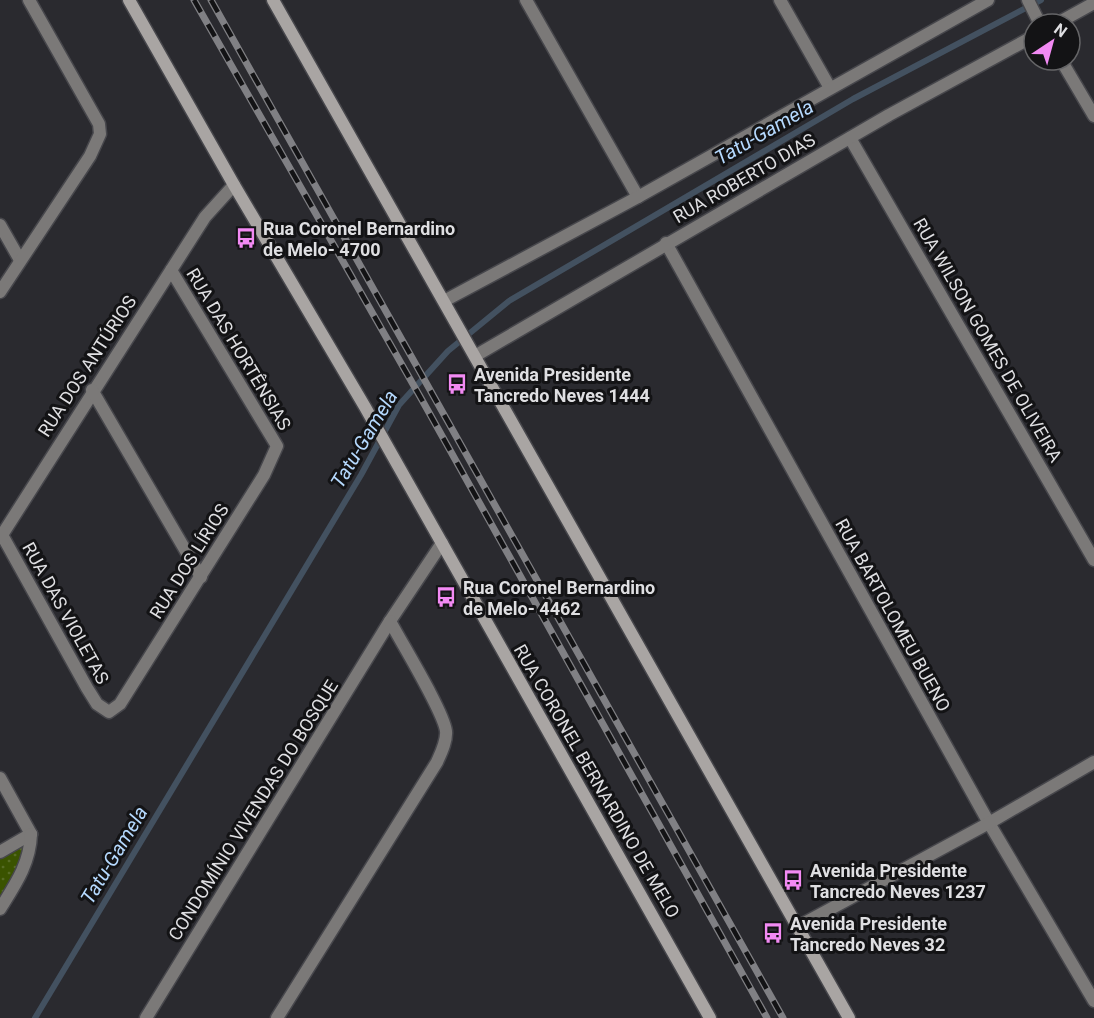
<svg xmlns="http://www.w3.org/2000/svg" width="1094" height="1018" font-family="Roboto,sans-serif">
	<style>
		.park { fill: url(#park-dots) }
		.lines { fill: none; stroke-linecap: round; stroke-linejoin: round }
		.stream { stroke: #435160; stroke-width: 6 }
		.street-casing { stroke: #47474c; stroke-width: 15 }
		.secondary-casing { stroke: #47474c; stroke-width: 15 }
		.street { stroke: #7b7978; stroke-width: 12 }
		.secondary { stroke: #a9a5a3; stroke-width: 12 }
		.rail-casing { stroke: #808084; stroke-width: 7 }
		.rail { stroke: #131315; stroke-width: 4.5; stroke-dasharray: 14; stroke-linecap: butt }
		.labels { text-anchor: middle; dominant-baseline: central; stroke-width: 6; stroke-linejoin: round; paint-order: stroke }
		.street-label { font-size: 18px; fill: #dfdfe2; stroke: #131315 }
		.poi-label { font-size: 18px; font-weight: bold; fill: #dfdfe2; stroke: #131315; text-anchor: start }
		.water-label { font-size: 20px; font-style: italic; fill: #b5d9fe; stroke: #131315 }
	</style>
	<defs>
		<pattern id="park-dots" width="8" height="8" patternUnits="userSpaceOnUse" patternTransform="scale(1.5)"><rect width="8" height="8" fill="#3a5300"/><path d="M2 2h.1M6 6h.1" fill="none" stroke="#566b25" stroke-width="1.8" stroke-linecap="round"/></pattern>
	</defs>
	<rect width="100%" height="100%" fill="#2a2a2f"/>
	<!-- park -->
	<polygon class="park" points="27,841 27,850 0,908 0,857"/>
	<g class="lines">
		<!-- stream -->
		<polyline class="stream" points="35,1018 361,475 399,405 448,351 509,301 853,99 1041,0"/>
		<!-- street casing -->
		<g class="street-casing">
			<g id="street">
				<polyline points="526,0 638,197"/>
				<polyline points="780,0 830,88"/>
				<polyline points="1028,0 1040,24"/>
				<polyline points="1056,24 1094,3"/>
				<polyline points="1061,60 1094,116"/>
				<polyline points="850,138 1094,560"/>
				<polyline points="0,225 20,260"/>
				<polyline points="666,243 989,823 1094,1001"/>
				<polyline points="171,270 277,446 264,475 120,704 109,712 97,704 87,688 2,535 205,217 234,185"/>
				<polyline points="0,292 90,156 100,134 99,124 29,0"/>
				<polyline points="444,301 638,197 988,0"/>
				<polyline points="475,356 889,115 1034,36"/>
				<polyline points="92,390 201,577"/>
				<polyline points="0,778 31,834"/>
				<polyline points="0,852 31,834"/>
				<path d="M0 909C15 885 30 864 31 834"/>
				<polyline points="797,927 989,823 1094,762"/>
				<polyline points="146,1018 390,621 442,543"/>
				<path d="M277 1018 437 762C441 753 447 741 446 731 443 710 402 644 390 621"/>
			</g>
		</g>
		<!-- secondary casing -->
		<g class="secondary-casing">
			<g id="secondary">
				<polyline points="129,0 234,185 365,407 710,1018"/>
				<polyline points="273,0 849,1018"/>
			</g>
		</g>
		<!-- street -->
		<use href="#street" class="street"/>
		<!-- secondary -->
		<use href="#secondary" class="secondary"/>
		<!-- rail casing -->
		<g class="rail-casing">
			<g id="rail">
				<polyline points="194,0 422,400 767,1018"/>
				<polyline points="211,0 783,1018"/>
			</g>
		</g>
		<!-- rail -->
		<use href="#rail" class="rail"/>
	</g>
	<!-- icons -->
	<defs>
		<g id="bus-bare" transform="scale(1.62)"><path d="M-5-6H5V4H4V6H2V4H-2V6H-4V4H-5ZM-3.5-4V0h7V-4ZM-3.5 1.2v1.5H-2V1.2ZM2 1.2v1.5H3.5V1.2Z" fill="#f28af3" stroke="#131315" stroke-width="2.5" paint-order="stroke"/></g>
	</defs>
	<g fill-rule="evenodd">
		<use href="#bus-bare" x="246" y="238"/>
		<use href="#bus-bare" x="457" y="384"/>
		<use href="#bus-bare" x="446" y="597"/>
		<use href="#bus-bare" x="793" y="880"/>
		<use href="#bus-bare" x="773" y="933"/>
	</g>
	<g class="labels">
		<!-- street labels -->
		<g class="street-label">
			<text transform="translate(744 178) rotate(-30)">RUA ROBERTO DIAS</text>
			<text transform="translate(988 340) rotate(60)">RUA WILSON GOMES DE OLIVEIRA</text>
			<text transform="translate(239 349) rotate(59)">RUA DAS HORTÊNSIAS</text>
			<text transform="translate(87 366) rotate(-57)">RUA DOS ANTÚRIOS</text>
			<text transform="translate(189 561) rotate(-58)">RUA DOS LÍRIOS</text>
			<text transform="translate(66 613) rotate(61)">RUA DAS VIOLETAS</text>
			<text transform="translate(893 615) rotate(61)">RUA BARTOLOMEU BUENO</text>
			<text transform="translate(597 781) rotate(60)">RUA CORONEL BERNARDINO DE MELO</text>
			<text transform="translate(253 810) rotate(-58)">CONDOMÍNIO VIVENDAS DO BOSQUE</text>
		</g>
		<!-- poi labels -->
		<g class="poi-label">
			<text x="263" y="228">Rua Coronel Bernardino<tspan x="263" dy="21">de Melo- 4700</tspan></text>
			<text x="474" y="374">Avenida Presidente<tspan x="474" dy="21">Tancredo Neves 1444</tspan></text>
			<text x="463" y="587">Rua Coronel Bernardino<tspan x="463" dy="21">de Melo- 4462</tspan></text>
			<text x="810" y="870">Avenida Presidente<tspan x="810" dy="21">Tancredo Neves 1237</tspan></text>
			<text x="790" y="923">Avenida Presidente<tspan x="790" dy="21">Tancredo Neves 32</tspan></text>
		</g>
		<!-- water labels -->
		<g class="water-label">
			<text transform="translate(764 132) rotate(-30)">Tatu-Gamela</text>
			<text transform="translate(364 439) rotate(-59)">Tatu-Gamela</text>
			<text transform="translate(114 855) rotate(-59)">Tatu-Gamela</text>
		</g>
	</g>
	<!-- north arrow -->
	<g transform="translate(1052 42) rotate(36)"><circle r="28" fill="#131315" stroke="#656567" stroke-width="1.5"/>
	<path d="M0-4.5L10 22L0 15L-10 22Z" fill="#f28af3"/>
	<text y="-9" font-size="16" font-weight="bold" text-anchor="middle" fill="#dfdfe2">N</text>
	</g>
</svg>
